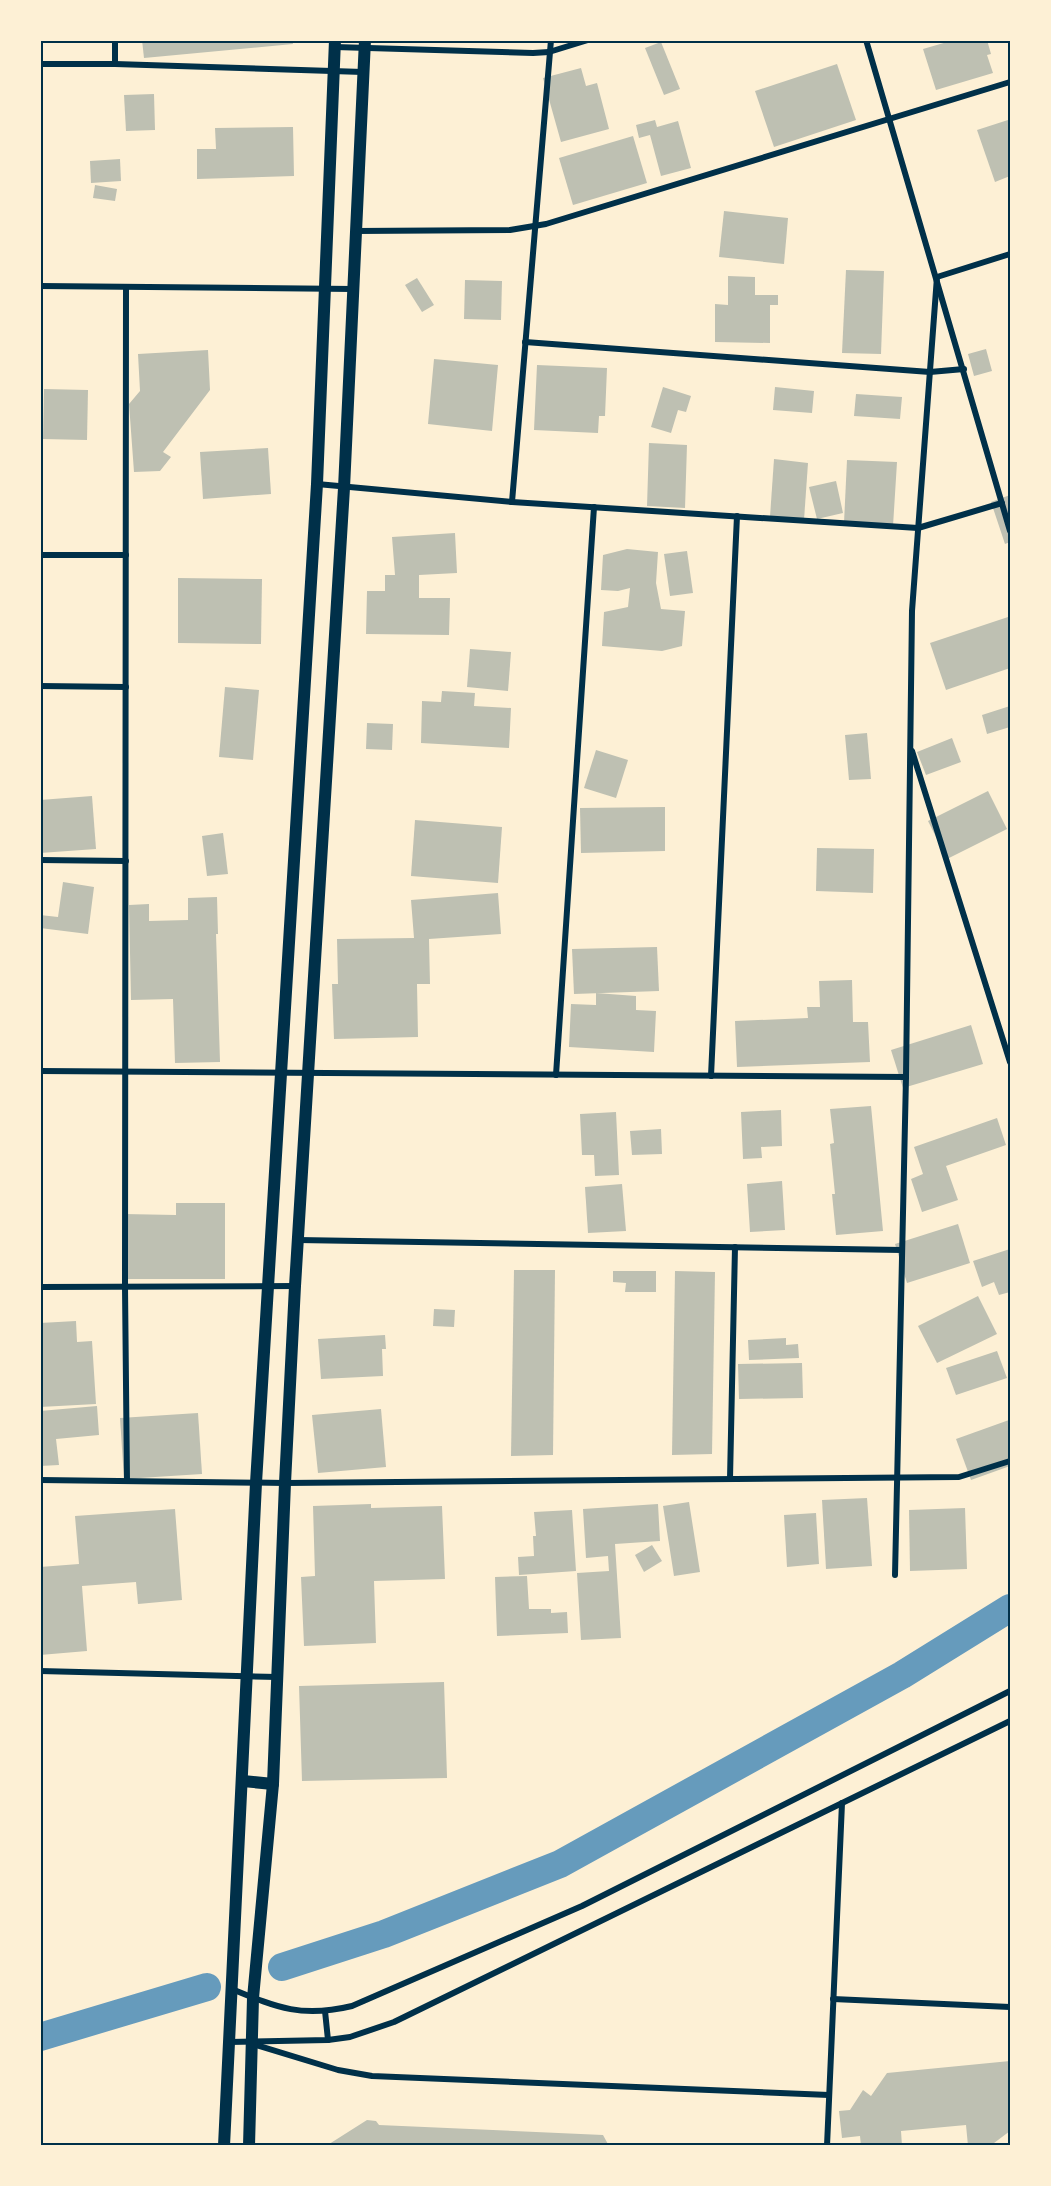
<svg xmlns="http://www.w3.org/2000/svg" width="1051" height="2186" font-family="Mulish,sans-serif">
	<style>
		.lines { fill: none; stroke-linecap: round; stroke-linejoin: round }
		.canal { stroke: #669bbc; stroke-width: 28 }
		.building { fill: #bec0b2 }
		.minor { stroke: #003049; stroke-width: 6 }
		.secondary { stroke: #003049; stroke-width: 12 }
		.neatline { fill: none; stroke: #003049; stroke-width: 2 }
	</style>
	<rect width="100%" height="100%" fill="#fdf0d5"/>
	<g class="lines">
		<!-- canal -->
		<g class="canal">
			<polyline points="282,1967 384,1934 560,1864 902,1675 1010,1608"/>
			<polyline points="40,2037 207,1987"/>
		</g>
	</g>
	<!-- building -->
	<g class="building">
		<polygon points="142,40 292,40 293,44 144,58"/>
		<polygon points="954,40 987,40 991,54 987,55 993,73 936,90 923,49"/>
		<polygon points="661,42 680,89 664,95 645,48"/>
		<polygon points="837,64 856,120 774,147 755,91"/>
		<polygon points="581,68 586,86 597,83 609,129 561,142 543,78"/>
		<polygon points="154,94 155,130 126,131 124,95"/>
		<polygon points="655,120 657,127 678,121 691,168 661,176 650,135 639,138 636,125"/>
		<polygon points="1008,120 1010,126 1010,176 995,182 977,130"/>
		<polygon points="293,127 294,176 197,179 197,149 216,149 215,128"/>
		<polygon points="633,136 647,183 573,205 559,158"/>
		<polygon points="120,159 121,181 91,183 90,161"/>
		<polygon points="95,185 117,189 115,201 93,198"/>
		<polygon points="724,211 788,218 784,264 719,257"/>
		<polygon points="846,270 884,271 881,354 842,353"/>
		<polygon points="728,276 755,277 755,295 778,295 778,305 770,305 770,343 715,342 715,304 728,305"/>
		<polygon points="417,278 434,305 422,312 405,285"/>
		<polygon points="465,280 502,281 501,320 464,319"/>
		<polygon points="986,349 992,371 974,376 968,354"/>
		<polygon points="208,350 210,390 163,452 171,457 160,471 134,472 129,404 140,391 138,354"/>
		<polygon points="434,359 498,365 492,431 428,424"/>
		<polygon points="537,365 607,368 605,416 599,416 598,433 534,430"/>
		<polygon points="663,387 691,396 686,412 678,410 671,433 651,427"/>
		<polygon points="775,387 814,391 812,413 773,410"/>
		<polygon points="44,389 88,390 87,440 43,439"/>
		<polygon points="856,394 902,397 900,419 854,416"/>
		<polygon points="649,443 687,445 685,508 647,506"/>
		<polygon points="268,448 271,494 203,499 200,452"/>
		<polygon points="774,459 808,463 804,520 770,517"/>
		<polygon points="847,460 897,462 893,526 844,523"/>
		<polygon points="836,481 843,513 817,519 809,487"/>
		<polygon points="1010,495 1010,542 1005,544 991,502"/>
		<polygon points="455,533 457,573 419,575 419,598 450,598 449,635 366,634 367,591 385,591 385,575 395,575 392,537"/>
		<polygon points="627,549 658,552 656,583 661,609 685,611 682,646 662,651 602,646 604,612 628,607 630,588 618,591 601,590 603,555"/>
		<polygon points="687,551 693,593 670,596 664,554"/>
		<polygon points="178,578 262,579 261,644 178,643"/>
		<polygon points="1008,617 1010,624 1010,668 946,690 930,643"/>
		<polygon points="470,649 511,652 508,691 467,687"/>
		<polygon points="225,687 259,690 253,760 219,757"/>
		<polygon points="442,691 475,693 474,706 511,708 509,748 421,743 422,701 441,702"/>
		<polygon points="1010,706 1010,727 987,734 982,715"/>
		<polygon points="367,723 393,724 392,750 366,749"/>
		<polygon points="867,733 871,779 849,780 845,735"/>
		<polygon points="952,738 961,762 926,775 917,752"/>
		<polygon points="596,750 628,760 616,798 584,788"/>
		<polygon points="988,791 1007,829 947,859 928,821"/>
		<polygon points="92,796 96,849 40,853 40,800"/>
		<polygon points="665,807 665,851 581,853 580,808"/>
		<polygon points="415,820 502,827 498,883 411,876"/>
		<polygon points="223,833 228,874 207,876 202,836"/>
		<polygon points="817,848 874,849 873,893 816,891"/>
		<polygon points="63,882 94,887 88,934 40,928 40,915 58,917"/>
		<polygon points="498,893 501,934 429,939 430,984 417,984 418,1037 334,1039 332,984 338,984 337,939 414,938 411,900"/>
		<polygon points="217,897 218,934 216,934 220,1062 175,1063 173,999 131,1000 129,905 149,904 149,921 188,920 188,898"/>
		<polygon points="657,947 659,991 574,994 572,949"/>
		<polygon points="852,980 853,1022 868,1022 870,1062 737,1067 735,1021 808,1018 807,1007 820,1007 819,981"/>
		<polygon points="596,993 636,996 636,1010 656,1011 654,1052 569,1047 571,1004 596,1005"/>
		<polygon points="971,1025 983,1064 903,1088 891,1050"/>
		<polygon points="871,1106 883,1231 836,1235 832,1194 835,1194 830,1144 834,1143 830,1109"/>
		<polygon points="781,1110 782,1146 761,1147 762,1158 743,1159 741,1112"/>
		<polygon points="616,1112 619,1175 595,1176 594,1155 582,1155 580,1114"/>
		<polygon points="997,1118 1006,1145 946,1166 958,1200 922,1212 911,1179 923,1174 914,1147"/>
		<polygon points="661,1129 662,1154 632,1155 630,1131"/>
		<polygon points="782,1181 785,1230 750,1232 747,1184"/>
		<polygon points="622,1184 626,1231 588,1233 585,1187"/>
		<polygon points="176,1203 225,1203 225,1279 124,1279 124,1214 176,1215"/>
		<polygon points="958,1224 970,1263 907,1283 895,1244"/>
		<polygon points="1010,1249 1010,1292 999,1295 994,1282 982,1287 973,1261"/>
		<polygon points="514,1270 555,1270 553,1455 511,1456"/>
		<polygon points="613,1271 656,1271 656,1292 625,1292 626,1283 613,1282"/>
		<polygon points="675,1271 715,1272 712,1454 672,1455"/>
		<polygon points="978,1296 997,1334 937,1363 918,1326"/>
		<polygon points="434,1309 455,1310 454,1327 433,1326"/>
		<polygon points="76,1321 77,1342 92,1341 96,1404 40,1407 40,1323"/>
		<polygon points="385,1335 386,1349 382,1349 383,1376 321,1379 318,1339"/>
		<polygon points="786,1338 786,1345 798,1344 799,1358 749,1360 748,1340"/>
		<polygon points="997,1351 1007,1378 956,1395 946,1368"/>
		<polygon points="802,1363 803,1398 739,1399 738,1364"/>
		<polygon points="97,1406 99,1435 56,1439 59,1465 40,1466 40,1411"/>
		<polygon points="381,1409 386,1467 318,1473 312,1415"/>
		<polygon points="198,1413 202,1474 124,1479 120,1418"/>
		<polygon points="1009,1420 1010,1425 1010,1466 971,1480 956,1439"/>
		<polygon points="867,1498 872,1566 826,1569 822,1500"/>
		<polygon points="689,1502 700,1572 674,1576 663,1506"/>
		<polygon points="371,1504 371,1508 442,1506 445,1579 374,1581 376,1643 304,1646 301,1577 315,1576 313,1506"/>
		<polygon points="658,1504 660,1541 615,1544 621,1638 581,1640 577,1573 609,1571 608,1556 586,1558 583,1509"/>
		<polygon points="965,1508 967,1569 910,1571 909,1510"/>
		<polygon points="175,1509 182,1600 138,1604 136,1582 82,1586 87,1651 40,1655 40,1567 79,1564 75,1516"/>
		<polygon points="572,1510 576,1571 519,1575 518,1557 534,1556 533,1536 536,1536 534,1512"/>
		<polygon points="816,1513 819,1564 787,1567 784,1515"/>
		<polygon points="652,1545 662,1561 644,1572 635,1555"/>
		<polygon points="527,1576 529,1609 551,1609 551,1613 567,1612 568,1633 497,1636 495,1577"/>
		<polygon points="444,1682 447,1778 302,1781 299,1686"/>
		<polygon points="1010,2061 1010,2131 990,2146 968,2146 966,2125 901,2131 902,2146 861,2146 860,2136 842,2138 839,2111 850,2110 863,2090 871,2096 887,2073"/>
		<polygon points="367,2120 376,2121 379,2125 603,2135 609,2146 326,2146"/>
	</g>
	<g class="lines">
		<!-- minor -->
		<g class="minor">
			<polyline points="866,40 1010,531"/>
			<polyline points="335,47 533,53 549,52 588,40"/>
			<polyline points="40,64 115,64 363,72"/>
			<polyline points="115,64 115,40"/>
			<polyline points="356,231 510,230 546,224 1010,82"/>
			<polyline points="40,286 353,289"/>
			<polyline points="126,287 125,1287 127,1481"/>
			<polyline points="525,342 930,372 964,369"/>
			<polyline points="317,484 512,502 918,528 1002,503"/>
			<polyline points="512,502 551,40"/>
			<polyline points="40,555 126,555"/>
			<polyline points="40,686 126,687"/>
			<polyline points="912,751 1010,1062"/>
			<polyline points="40,860 126,861"/>
			<polyline points="40,1071 906,1077"/>
			<polyline points="556,1075 594,507"/>
			<polyline points="711,1076 737,516"/>
			<polyline points="298,1240 902,1250"/>
			<polyline points="40,1287 295,1286"/>
			<polyline points="730,1479 735,1247"/>
			<polyline points="40,1480 285,1483 959,1477 1010,1461"/>
			<polyline points="895,1575 906,1077 912,611 937,277 1010,254"/>
			<polyline points="40,1671 277,1677"/>
			<path d="M232 1989C278 2008 302 2018 352 2006L582 1906 1010 1691"/>
			<polyline points="833,1999 1010,2007"/>
			<polyline points="325,2011 328,2040"/>
			<polyline points="229,2042 328,2040 350,2037 394,2022 1010,1721"/>
			<polyline points="253,2044 338,2070 372,2076 829,2095"/>
			<polyline points="827,2146 842,1803"/>
		</g>
		<!-- secondary -->
		<g class="secondary">
			<polyline points="243,1781 273,1784"/>
			<polyline points="224,2146 256,1483 317,484 335,40"/>
			<polyline points="249,2146 253,1998 273,1784 285,1483 295,1286 344,488 365,40"/>
		</g>
	</g>
	<!-- border -->
	<rect width="1051" height="2186" fill="none" stroke="#fdf0d5" stroke-width="84"/>
	<rect x="42" y="42" width="967" height="2102" class="neatline"/>
</svg>
